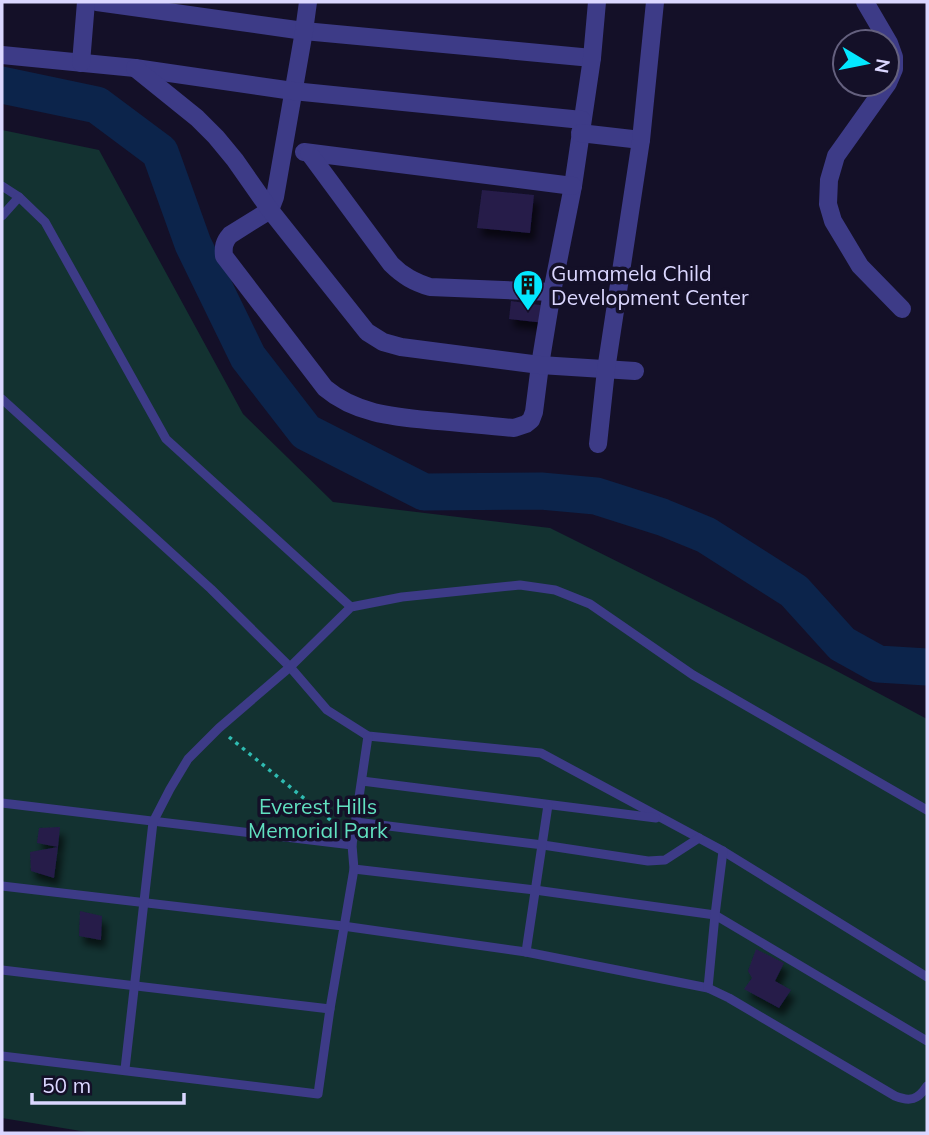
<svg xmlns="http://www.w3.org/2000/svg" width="929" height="1135" font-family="Mulish,sans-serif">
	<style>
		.green { fill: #133231 }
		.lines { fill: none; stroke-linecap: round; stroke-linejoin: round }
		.river { stroke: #0c244b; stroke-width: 37 }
		.building { fill: #251c49; filter: url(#shadow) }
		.path { stroke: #2fbbb1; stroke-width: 3.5; stroke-dasharray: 3.5 5; stroke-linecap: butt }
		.service { stroke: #3d3b87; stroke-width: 9 }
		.minor { stroke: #3d3b87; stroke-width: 18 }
		.labels { text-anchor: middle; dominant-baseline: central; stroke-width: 7; stroke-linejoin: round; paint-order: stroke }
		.poi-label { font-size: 21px; fill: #dbd7ff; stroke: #141028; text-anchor: start }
		.park-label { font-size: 21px; fill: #61e1c0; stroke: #141028 }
	</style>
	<defs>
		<filter id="shadow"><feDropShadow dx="4.5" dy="8" stdDeviation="3.5" flood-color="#0009"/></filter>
	</defs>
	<rect width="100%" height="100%" fill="#141028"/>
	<!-- green -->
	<polygon class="green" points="2,130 99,150 243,414 333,502 550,528 831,668 927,719 927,1133 93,1133 2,1118"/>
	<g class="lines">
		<!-- river -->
		<polyline class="river" points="2,85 97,105 160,152 193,244 248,357 306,432 424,492 541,491 596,496 662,517 706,535 794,591 842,644 878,664 927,667"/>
	</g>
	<!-- building -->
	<g class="building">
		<polygon points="482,190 534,195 530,233 477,228"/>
		<polygon points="511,301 547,306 545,323 509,319"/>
		<polygon points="60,827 58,847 37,843 39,828"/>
		<polygon points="58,847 54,878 31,871 30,852"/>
		<polygon points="80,911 102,916 101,940 79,936"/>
		<polygon points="756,949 784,963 775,981 791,990 779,1008 744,989 752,978 748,971"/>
	</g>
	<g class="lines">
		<!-- path -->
		<polyline class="path" points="229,737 339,827"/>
		<!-- service -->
		<g class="service">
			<polyline points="2,186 19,197 45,222 166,439 351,607"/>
			<polyline points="2,216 19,197"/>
			<polyline points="2,399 211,589 290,667 327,710 368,736 541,753 723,851 927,977"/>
			<polyline points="362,781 656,818"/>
			<polyline points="2,803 352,845"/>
			<polyline points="356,822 543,845 648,861 665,860 699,838"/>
			<polyline points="354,869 535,890 715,915 927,1041"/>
			<path d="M2 886 343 926 526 952 708 988 729 998 895 1096C910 1102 918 1100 927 1086"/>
			<polyline points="526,952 548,805"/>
			<polyline points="2,970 330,1009"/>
			<polyline points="708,988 715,915 723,851"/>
			<polyline points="2,1056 318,1094 330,1009 354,869 352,845 368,736"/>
			<polyline points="125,1069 153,822 170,789 188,759 219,728 290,667 351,607 402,597 520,585 555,590 590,604 693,675 927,810"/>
		</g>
		<!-- minor -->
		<g class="minor">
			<polyline points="97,2 304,31 592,58"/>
			<path d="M308 2 304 31 275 197 270 210 230 235C224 242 223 247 224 256L325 388C357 415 397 417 438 421 463 423 488 426 514 428L526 424 531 420 534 412 540 365 552 292 573 186 592 58 597 2"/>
			<polyline points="865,2 889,43 894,57 894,69 888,83 836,156 829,180 828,204 833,221 860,266 902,309"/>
			<polyline points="2,55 135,68 293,91 582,120"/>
			<polyline points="81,63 86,2"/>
			<polyline points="135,68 197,118 216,137 235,160 270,210 367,332 383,342 401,347 540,365 635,371"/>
			<polyline points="580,133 641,140"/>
			<polyline points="304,152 573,186"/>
			<path d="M309 153 391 264C403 276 414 282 430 287L552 292"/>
			<polyline points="598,444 606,370 641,140 655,2"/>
		</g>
	</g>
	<!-- icons -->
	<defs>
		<g id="building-pin" transform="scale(1.575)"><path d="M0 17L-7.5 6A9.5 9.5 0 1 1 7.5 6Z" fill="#03e8ff" stroke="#141028"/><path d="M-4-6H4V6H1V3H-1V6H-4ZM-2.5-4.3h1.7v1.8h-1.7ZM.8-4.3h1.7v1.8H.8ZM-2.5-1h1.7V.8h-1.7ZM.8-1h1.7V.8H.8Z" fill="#111"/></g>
	</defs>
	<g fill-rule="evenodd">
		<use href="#building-pin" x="528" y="285"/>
	</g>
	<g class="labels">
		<!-- poi labels -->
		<g class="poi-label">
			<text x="551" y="273">Gumamela Child<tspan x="551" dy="24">Development Center</tspan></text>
		</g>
		<!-- park labels -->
		<g class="park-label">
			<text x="318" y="806">Everest Hills<tspan x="318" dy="24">Memorial Park</tspan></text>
		</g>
	</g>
	<!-- border -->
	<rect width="929" height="1135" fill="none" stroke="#dbd7ff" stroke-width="7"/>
	<!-- north arrow -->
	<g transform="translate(866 63) rotate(100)"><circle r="33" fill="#141028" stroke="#64607e" stroke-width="2"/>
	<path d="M0-5L12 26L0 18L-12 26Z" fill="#03e8ff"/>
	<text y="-10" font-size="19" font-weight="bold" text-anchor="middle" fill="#dbd7ff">N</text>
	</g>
	<!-- scale -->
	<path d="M32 1093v10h152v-10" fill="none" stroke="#dbd7ff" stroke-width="3.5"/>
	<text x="42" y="1093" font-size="21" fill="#dbd7ff" stroke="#141028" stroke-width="5" paint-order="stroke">50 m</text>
</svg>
